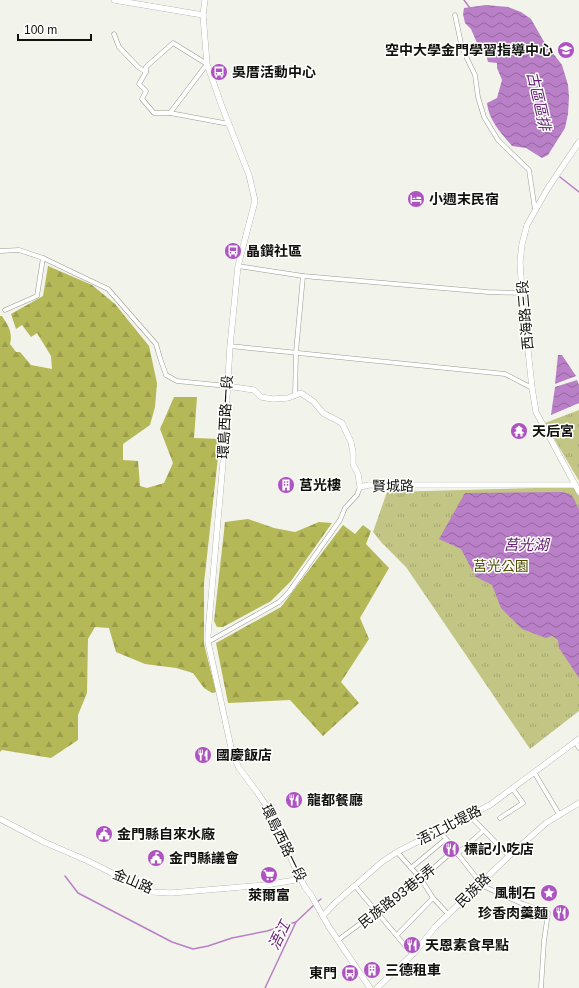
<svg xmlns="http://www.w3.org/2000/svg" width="579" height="988" font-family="Helvetica,'Noto Sans TC',sans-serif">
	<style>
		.forest { fill: url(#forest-firs) }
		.park { fill: url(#park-tufts) }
		.water { fill: url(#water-waves) }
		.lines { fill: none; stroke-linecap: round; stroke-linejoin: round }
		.stream { stroke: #b97fc7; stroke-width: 1.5 }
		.street-casing { stroke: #9a9a93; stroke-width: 5 }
		.secondary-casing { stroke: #9a9a93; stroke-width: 6 }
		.street { stroke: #fff; stroke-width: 4 }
		.secondary { stroke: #fff; stroke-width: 5.5 }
		.labels { text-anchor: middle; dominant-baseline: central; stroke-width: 3; stroke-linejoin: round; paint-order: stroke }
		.poi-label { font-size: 14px; font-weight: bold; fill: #10100d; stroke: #fffffe; text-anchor: start }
		.street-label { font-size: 14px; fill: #10100d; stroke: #fffffe }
		.park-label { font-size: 14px; fill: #4e4e00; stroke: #fffffe }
		.water-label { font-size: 15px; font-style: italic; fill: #672076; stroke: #fffffe }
	</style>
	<defs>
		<pattern id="forest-firs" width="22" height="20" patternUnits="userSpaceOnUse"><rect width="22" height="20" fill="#b5b857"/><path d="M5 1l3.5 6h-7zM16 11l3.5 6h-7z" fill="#9b9d4b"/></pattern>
		<pattern id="park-tufts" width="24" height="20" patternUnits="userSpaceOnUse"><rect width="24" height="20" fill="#c3c585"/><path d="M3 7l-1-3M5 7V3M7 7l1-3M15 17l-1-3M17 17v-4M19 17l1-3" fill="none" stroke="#a6a872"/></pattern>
		<pattern id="water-waves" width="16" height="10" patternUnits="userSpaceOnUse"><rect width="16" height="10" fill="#b97fc7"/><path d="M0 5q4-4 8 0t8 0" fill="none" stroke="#9567a0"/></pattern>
	</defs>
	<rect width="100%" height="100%" fill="#f2f3ea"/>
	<!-- forest -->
	<g class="forest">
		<path d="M48 266 92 285 115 304 149 346 157 383 155 407 150 425 123 444V460L138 461 140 486 147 488 164 483 173 463 160 429 174 397H197L194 438 220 439 204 583V644L216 692 212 693 204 688 193 673 176 668 145 664 116 652 109 628 95 627 88 639 87 693 78 715V740L51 758 2 750 0 752V316H2C8 325 13 332 10 344L16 352H20L31 365 52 369 51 356 37 333 31 337 22 325 16 329 11 314 43 296Z"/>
		<polygon points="248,519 274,528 295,532 319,522 332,523 291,581 271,601 223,627 217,627 214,621 225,522"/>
		<polygon points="343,525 355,534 363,525 371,531 366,544 389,568 360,618 369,639 341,682 359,703 323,736 290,700 228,703 216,643 281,607"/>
	</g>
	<!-- park -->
	<g class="park">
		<polygon points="579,410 579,481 545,423"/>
		<polygon points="574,487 579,496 579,711 530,749 406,567 382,543 373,532 387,492"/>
	</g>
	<!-- water -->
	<g class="water">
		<path d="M486 5 508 7 521 12 531 19 543 40 562 65 568 85 569 97 568 114 565 128 548 155 542 158 526 148 512 146C501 133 489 121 487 103L497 98 502 80 497 68V63L488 62 486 54 480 50 471 29 465 23 463 14 464 8Z"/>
		<polygon points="558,355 562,355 576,376 555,384"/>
		<polygon points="577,380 579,385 579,403 551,415 555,387"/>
		<path d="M562 492C576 495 573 499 579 509V678L559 648 558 640 552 636 546 638 522 629 501 608 492 585 476 577 461 549 439 539 465 493Z"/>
	</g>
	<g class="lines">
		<!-- stream -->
		<g class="stream">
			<polyline points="464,0 470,8"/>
			<polyline points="560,177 579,192"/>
			<polyline points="65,876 78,893 172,942 193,949 208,946 232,938 267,931 296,922"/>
			<polyline points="317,902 321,899"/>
			<polyline points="265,988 296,922 314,905"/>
		</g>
		<!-- street casing -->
		<g class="street-casing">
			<g id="street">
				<polyline points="455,15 462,48 475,75 478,97 484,117 498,140 529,170 535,210"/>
				<polyline points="114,34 119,47 138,67 146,72 139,84 146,91 142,99 154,113 170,113"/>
				<polyline points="146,72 146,67 173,43 207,64 170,113 229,124"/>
				<polyline points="0,251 19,250 43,258 108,289 156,344 160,358 166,375 177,381 227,386"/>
				<polyline points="238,266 303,276 488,292 522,293"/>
				<polyline points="5,310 37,296 43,258"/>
				<polyline points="230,346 505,374 532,388"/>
				<polyline points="295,396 296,352 303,276"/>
				<polyline points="208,642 279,602 289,592 340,520 345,508 357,495 360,487"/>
				<polyline points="575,741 579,748"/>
				<polyline points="534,772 559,814"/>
				<polyline points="469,815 509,856"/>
				<polyline points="500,818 523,803 512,788"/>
				<polyline points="439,830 483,886 523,904 548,913 544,941 541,988"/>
				<polyline points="397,852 421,879 433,898 448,914"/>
				<polyline points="457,854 483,831"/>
				<polyline points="411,868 446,839"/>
				<polyline points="355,886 412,954"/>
				<polyline points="397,935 433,898"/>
				<polyline points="338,940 421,879 454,850"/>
			</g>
		</g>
		<!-- secondary casing -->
		<g class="secondary-casing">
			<g id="secondary">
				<polyline points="114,0 203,15"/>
				<polyline points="205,0 203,15 207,64 221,104 249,175 255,201 238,266 230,346 223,462 208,634 208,642 232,752 239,768 257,792 272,814 297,872 305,887 311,895 329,927 370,988"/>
				<polyline points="579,142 548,188 527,225 522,244 520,262 522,293 532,388 536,412 579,492"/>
				<polyline points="227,386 254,390 261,397 273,399 288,398 301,393 314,402 323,413 342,423 351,442 353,452 353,464 358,474 360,487 369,485 574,485"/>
				<polyline points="0,819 44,842 88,861 144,889 154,892 171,893 266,885 301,879"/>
				<polyline points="323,916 335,903 382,862 397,852 490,805 579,739"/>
				<polyline points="377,988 415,952 435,927 509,856 546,823 579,803"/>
			</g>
		</g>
		<!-- street -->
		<use href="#street" class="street"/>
		<!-- secondary -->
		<use href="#secondary" class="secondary"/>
	</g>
	<!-- icons -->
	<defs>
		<g id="university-disc" transform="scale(0.9)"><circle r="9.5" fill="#ad54c0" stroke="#fffffe"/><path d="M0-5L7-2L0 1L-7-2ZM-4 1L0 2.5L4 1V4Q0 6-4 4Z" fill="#fff"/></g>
		<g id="bus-disc" transform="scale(0.9)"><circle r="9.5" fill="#ad54c0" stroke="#fffffe"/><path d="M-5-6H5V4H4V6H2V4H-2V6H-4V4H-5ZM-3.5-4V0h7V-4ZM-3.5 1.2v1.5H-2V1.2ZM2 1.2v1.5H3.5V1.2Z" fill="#fff"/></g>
		<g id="hotel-disc" transform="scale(0.9)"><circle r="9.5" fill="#ad54c0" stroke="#fffffe"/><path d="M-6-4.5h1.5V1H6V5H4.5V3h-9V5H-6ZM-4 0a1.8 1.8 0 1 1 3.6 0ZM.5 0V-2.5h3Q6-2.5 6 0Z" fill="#fff"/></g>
		<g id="temple-disc" transform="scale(0.9)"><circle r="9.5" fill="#ad54c0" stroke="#fffffe"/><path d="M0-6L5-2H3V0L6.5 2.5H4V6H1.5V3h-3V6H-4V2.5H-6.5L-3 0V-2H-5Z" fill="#fff"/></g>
		<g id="building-disc" transform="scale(0.9)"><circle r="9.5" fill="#ad54c0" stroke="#fffffe"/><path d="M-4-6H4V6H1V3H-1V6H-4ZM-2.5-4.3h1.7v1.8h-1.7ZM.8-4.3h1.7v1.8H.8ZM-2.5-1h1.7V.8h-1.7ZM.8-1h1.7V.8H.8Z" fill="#fff"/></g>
		<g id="restaurant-disc" transform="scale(0.9)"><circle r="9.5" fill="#ad54c0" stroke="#fffffe"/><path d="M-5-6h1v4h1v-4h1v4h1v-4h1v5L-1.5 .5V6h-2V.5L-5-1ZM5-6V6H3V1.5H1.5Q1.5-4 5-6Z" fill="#fff"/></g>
		<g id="civic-disc" transform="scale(0.9)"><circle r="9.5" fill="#ad54c0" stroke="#fffffe"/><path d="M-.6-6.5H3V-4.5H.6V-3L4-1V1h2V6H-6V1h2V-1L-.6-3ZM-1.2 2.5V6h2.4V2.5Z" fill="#fff"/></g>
		<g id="supermarket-disc" transform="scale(0.9)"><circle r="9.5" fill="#ad54c0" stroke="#fffffe"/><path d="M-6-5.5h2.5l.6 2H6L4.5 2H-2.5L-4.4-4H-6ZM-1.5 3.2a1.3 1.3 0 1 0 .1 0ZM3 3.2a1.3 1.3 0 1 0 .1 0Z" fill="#fff"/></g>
		<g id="sight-disc" transform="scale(0.9)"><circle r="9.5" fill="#ad54c0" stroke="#fffffe"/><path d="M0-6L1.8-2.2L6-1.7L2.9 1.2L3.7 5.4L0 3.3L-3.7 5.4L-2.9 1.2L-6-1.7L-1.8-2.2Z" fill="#fff"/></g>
	</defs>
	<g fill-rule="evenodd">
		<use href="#university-disc" x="566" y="50"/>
		<use href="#bus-disc" x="219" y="72"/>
		<use href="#hotel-disc" x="416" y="199"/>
		<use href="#bus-disc" x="233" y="251"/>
		<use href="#temple-disc" x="519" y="431"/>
		<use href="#building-disc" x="286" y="485"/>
		<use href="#restaurant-disc" x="203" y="755"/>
		<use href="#restaurant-disc" x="294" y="800"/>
		<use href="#civic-disc" x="104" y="834"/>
		<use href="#restaurant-disc" x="451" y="849"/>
		<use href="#civic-disc" x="156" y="858"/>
		<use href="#supermarket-disc" x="269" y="875"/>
		<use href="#sight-disc" x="549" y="893"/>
		<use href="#restaurant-disc" x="561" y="913"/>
		<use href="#restaurant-disc" x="412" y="945"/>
		<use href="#building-disc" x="372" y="970"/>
		<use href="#bus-disc" x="350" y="973"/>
	</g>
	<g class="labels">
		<!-- poi labels -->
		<g class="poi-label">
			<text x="553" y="50" text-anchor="end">空中大學金門學習指導中心</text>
			<text x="232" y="72">吳厝活動中心</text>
			<text x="429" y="199">小週末民宿</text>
			<text x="246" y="251">晶鑽社區</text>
			<text x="532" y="431">天后宮</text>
			<text x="299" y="485">莒光樓</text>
			<text x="216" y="755">國慶飯店</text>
			<text x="307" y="800">龍都餐廳</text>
			<text x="117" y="834">金門縣自來水廠</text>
			<text x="464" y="849">標記小吃店</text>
			<text x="169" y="858">金門縣議會</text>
			<text x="536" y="893" text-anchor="end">風制石</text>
			<text x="269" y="895" text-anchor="middle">萊爾富</text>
			<text x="548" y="913" text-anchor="end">珍香肉羹麵</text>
			<text x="425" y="945">天恩素食早點</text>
			<text x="385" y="970">三德租車</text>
			<text x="337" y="973" text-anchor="end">東門</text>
		</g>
		<!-- street labels -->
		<g class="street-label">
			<text transform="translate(525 315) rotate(-95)">西海路三段</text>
			<text transform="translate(225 417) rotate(-87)">環島西路一段</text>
			<text transform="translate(393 486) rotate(-1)">賢城路</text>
			<text transform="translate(449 825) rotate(-27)">浯江北堤路</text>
			<text transform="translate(284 843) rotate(64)">環島西路一段</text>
			<text transform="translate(133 881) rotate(23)">金山路</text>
			<text transform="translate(473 890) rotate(-44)">民族路</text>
			<text transform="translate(397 896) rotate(-38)">民族路93巷5弄</text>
		</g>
		<!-- park labels -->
		<g class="park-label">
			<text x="501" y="566">莒光公園</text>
		</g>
		<!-- water labels -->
		<g class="water-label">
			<text transform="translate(539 101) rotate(77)">古區區排</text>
			<text x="526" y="544">莒光湖</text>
			<text transform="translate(279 935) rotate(-64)">浯江</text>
		</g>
	</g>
	<!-- scale -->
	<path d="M18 34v6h73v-6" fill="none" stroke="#10100d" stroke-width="2"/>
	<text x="24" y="34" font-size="12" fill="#10100d" stroke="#fffffe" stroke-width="3" paint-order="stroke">100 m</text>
</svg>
